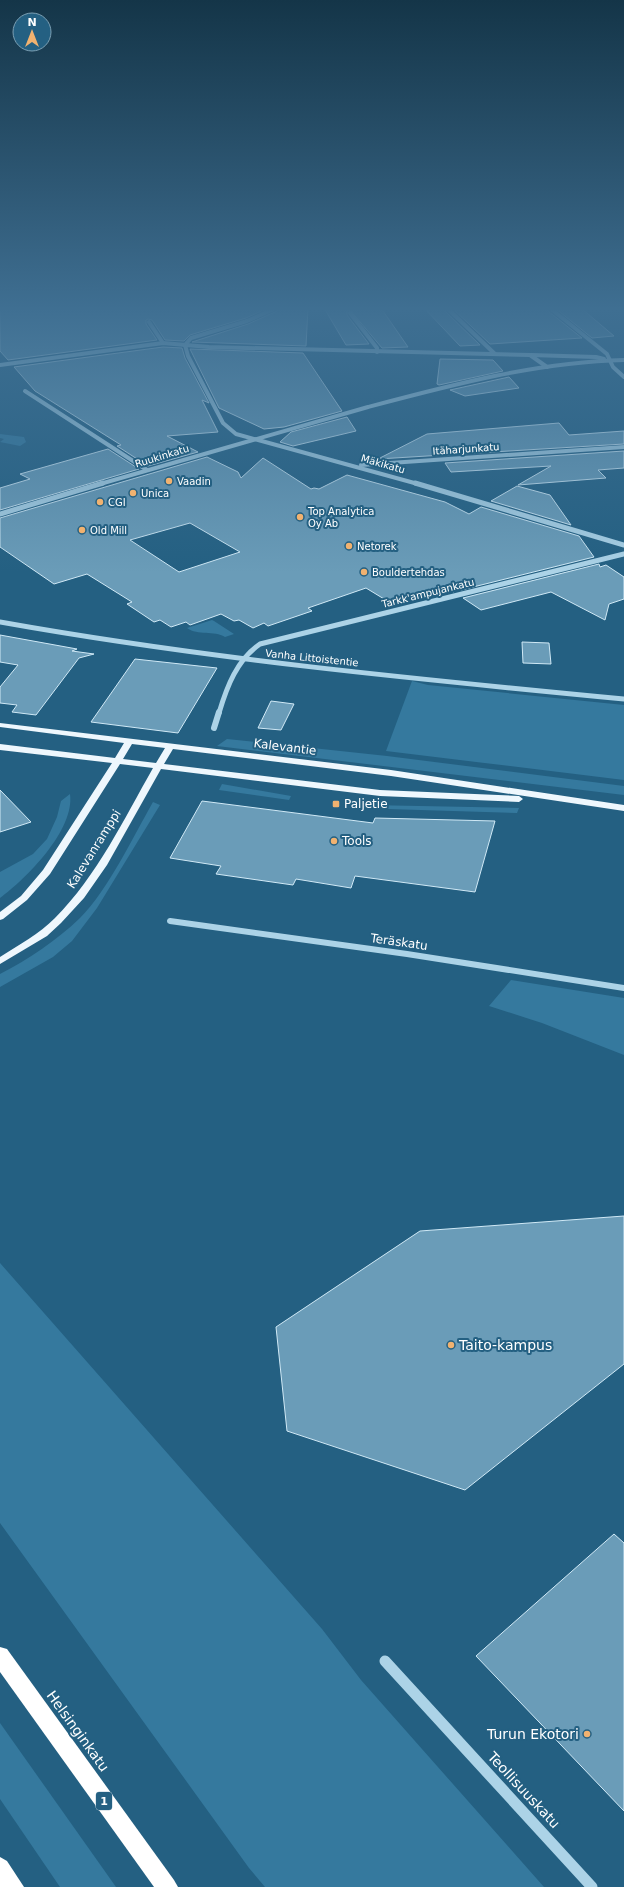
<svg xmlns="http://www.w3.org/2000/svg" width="624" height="1887" font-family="'DejaVu Sans',sans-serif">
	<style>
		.green { fill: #35799e }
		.building { fill: #6a9cb8; stroke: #d0e9f6; fill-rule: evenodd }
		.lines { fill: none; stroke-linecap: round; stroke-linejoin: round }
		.minor-far3 { stroke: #acd3e7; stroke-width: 4 }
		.minor-far2 { stroke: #acd3e7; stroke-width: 5 }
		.minor-far1 { stroke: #acd3e7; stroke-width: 6 }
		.minor { stroke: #acd3e7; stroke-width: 11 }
		.major { fill: #eef7fd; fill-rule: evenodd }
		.highway { fill: #fff; fill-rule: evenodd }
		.poi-dot { fill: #f1b270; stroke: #246082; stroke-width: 1.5 }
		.labels { text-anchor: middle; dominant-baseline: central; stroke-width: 4; stroke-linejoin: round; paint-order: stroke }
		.far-street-label { font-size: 10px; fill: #fff; stroke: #246082 }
		.far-poi-label { font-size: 10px; fill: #fff; stroke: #246082; text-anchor: start }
		.shield { fill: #246082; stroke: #bdcfda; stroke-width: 1 }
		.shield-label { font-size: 11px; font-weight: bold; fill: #fff }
		.street-label { font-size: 12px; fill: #fff; stroke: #246082 }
		.poi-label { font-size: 12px; fill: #fff; stroke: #246082; text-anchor: start }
		.near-poi-label { font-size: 14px; fill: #fff; stroke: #246082; text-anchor: start }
		.near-street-label { font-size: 14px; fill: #fff; stroke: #246082 }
	</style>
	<rect width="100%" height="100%" fill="#246082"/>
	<!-- green -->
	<g class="green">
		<polygon points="0,434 24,437 26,442 20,446 0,442 4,439 0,438"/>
		<path d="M212 620 214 621 234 634 225 637C214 630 198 636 187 628Z"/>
		<polygon points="412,681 428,685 624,705 624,780 386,751"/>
		<polygon points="227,739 387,756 624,786 624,795 217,746"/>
		<polygon points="222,784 291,796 289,800 219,790"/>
		<path d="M70 794C75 830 26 879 0 898V872L33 854 47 839 57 817 61 801Z"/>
		<path d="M153 802 160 805 97 908 72 941 53 957 0 987V974C29 959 56 941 80 918 108 890 133 837 153 802Z"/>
		<polygon points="356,804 368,805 519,808 517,813 355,808"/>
		<polygon points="511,980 624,998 624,1055 542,1023 489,1006"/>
		<polygon points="0,1263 322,1629 361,1680 544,1887 265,1887 249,1868 0,1523"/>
		<polygon points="0,1723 116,1887 60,1887 0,1799"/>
	</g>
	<!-- building -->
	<g class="building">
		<polygon points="0,308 268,308 246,318 190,335 184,341 165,340 152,320 148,319 146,320 146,324 157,340 8,360 0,351"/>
		<polygon points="279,308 308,308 306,346 192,342 248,324 277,311"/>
		<polygon points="324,308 381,308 408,347 382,348 350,310 347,311 347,315 369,344 346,345"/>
		<polygon points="424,308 444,308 445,311 480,345 460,346"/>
		<polygon points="452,308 547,308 548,311 582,338 490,344"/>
		<polygon points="555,308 581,308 614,336 592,338"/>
		<polygon points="163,347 182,348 185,358 209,403 202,400 218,432 167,436 198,452 148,466 117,446 121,445 35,391 14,367"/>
		<polygon points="190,349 303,353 342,411 284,427 264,429 219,408"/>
		<polygon points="440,359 493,360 503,371 439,385 437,384"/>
		<polygon points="509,377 519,388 465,396 450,390"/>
		<polygon points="347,417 356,431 293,446 280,442 291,432"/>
		<polygon points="559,423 569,435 624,431 624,444 378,459 427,434"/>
		<polygon points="108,449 139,469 0,510 0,488 30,479 20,474"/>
		<polygon points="624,451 624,468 598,470 606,478 518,485 551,466 451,472 445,463"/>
		<path d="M207 457 238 472 241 478 263 458 311 489 314 488 319 489 347 475 445 502 469 514 481 507 579 536 594 557 461 590V584L454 592 447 588 389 602 366 588 308 608 312 611 268 626 264 623 253 628 239 620 234 621 221 614 190 625 186 622 171 627 160 620 154 622 127 604 132 602 87 574 54 584 0 547V518ZM190 523 240 552 179 572 130 540Z"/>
		<polygon points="517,486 550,495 571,525 491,501"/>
		<polygon points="599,564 600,567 606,565 624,577 624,599 609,604 605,620 551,592 481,610 463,598"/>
		<polygon points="0,635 77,649 72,651 94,654 79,658 36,715 12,712 17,705 0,703 0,687 18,665 0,662"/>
		<polygon points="522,642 549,643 551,664 523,663"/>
		<polygon points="135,659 217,668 178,733 91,722"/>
		<polygon points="271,701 294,704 281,730 258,728"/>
		<polygon points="0,790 31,822 0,832"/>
		<polygon points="202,801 373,823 375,818 495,821 475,892 355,876 351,888 296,879 293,885 216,874 221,866 170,858"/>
		<polygon points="624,1216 624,1364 465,1490 287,1431 276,1327 420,1231"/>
		<polygon points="614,1534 624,1543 624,1811 476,1656"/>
	</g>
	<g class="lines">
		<!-- minor-far3 -->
		<g class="minor-far3">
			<polyline points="447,308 495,354"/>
			<polyline points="550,308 607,354 613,367 624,377"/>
			<polyline points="350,313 377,348 377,352"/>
			<polyline points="149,322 163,343"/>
			<polyline points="185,345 188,356 223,423 236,434 418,484"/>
			<polyline points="185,345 191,338 247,321 276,308"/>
			<polyline points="531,355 596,357 604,359"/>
			<polyline points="0,365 163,343 209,347 530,355 547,367"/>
			<polyline points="25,391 147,470"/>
			<polyline points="361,465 624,447"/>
			<path d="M100 484C189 458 278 432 368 407 451 385 537 362 624 360"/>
		</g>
		<!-- minor-far2 -->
		<g class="minor-far2">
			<polyline points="415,483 624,545"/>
			<polyline points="0,514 103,483"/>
			<path d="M0 622C207 659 415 679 624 699"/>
			<path d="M219 713C227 686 237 660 260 644L624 554"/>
		</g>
		<!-- minor-far1 -->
		<g class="minor-far1">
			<polyline points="214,728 219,712"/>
			<polyline points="170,921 407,954 624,988"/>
		</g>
		<!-- minor -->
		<polyline class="minor" points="385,1661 592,1887"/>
		<!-- major -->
		<path class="major" d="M0 723 391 770 624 805V811L391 776 173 749 164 764 380 790 519 796 523 799 519 802 380 796 161 769 107 865 84 898 61 923 47 936 0 964V957C19 945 39 934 55 918 97 876 124 819 153 768L120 764 50 874 27 900 3 919 0 920V912L21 896 43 870 112 763 0 750V744L115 758 124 743 0 727ZM132 744 165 748 156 763 123 759Z"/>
		<!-- highway -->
		<g class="highway">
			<polygon points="0,1647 7,1649 174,1880 178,1887 154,1887 0,1672"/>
			<polygon points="0,1857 7,1861 24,1887 0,1887"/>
		</g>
	</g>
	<!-- sky -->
	<linearGradient id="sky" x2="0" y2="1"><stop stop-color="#143548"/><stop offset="0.54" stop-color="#3f6f92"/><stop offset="1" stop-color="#3f6f92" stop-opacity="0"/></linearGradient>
	<rect width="624" height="572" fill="url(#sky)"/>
	<!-- markers -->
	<g class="poi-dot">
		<circle cx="169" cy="481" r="4"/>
		<circle cx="133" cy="493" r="4"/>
		<circle cx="100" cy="502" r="4"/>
		<circle cx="300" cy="517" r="4"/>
		<circle cx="82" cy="530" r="4"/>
		<circle cx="349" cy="546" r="4"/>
		<circle cx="364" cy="572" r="4"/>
		<rect x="332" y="800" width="8" height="8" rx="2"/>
		<circle cx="334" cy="841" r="4"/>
		<circle cx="451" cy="1345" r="4"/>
		<circle cx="587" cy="1734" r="4"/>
	</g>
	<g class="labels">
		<!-- far-street labels -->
		<g class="far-street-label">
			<text transform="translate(466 449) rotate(-4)">Itäharjunkatu</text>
			<text transform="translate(162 456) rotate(-17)">Ruukinkatu</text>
			<text transform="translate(383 464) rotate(16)">Mäkikatu</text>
			<text transform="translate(428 593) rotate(-14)">Tarkk'ampujankatu</text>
			<text transform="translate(312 658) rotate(6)">Vanha Littoistentie</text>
		</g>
		<!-- far-poi labels -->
		<g class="far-poi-label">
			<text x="177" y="481">Vaadin</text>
			<text x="141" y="493">Unica</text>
			<text x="108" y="502">CGI</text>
			<text x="308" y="511">Top Analytica<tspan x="308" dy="12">Oy Ab</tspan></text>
			<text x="90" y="530">Old Mill</text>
			<text x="357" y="546">Netorek</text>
			<text x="372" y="572">Bouldertehdas</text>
		</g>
		<!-- shield labels -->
		<rect class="shield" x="96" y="1792" width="16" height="18" rx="3"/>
		<g class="shield-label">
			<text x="104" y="1801">1</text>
		</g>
		<!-- street labels -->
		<g class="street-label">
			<text transform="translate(285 747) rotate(7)">Kalevantie</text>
			<text transform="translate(94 849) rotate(-58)">Kalevanramppi</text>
			<text transform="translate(399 942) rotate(8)">Teräskatu</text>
		</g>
		<!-- poi labels -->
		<g class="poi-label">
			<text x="344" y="804">Paljetie</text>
			<text x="342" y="841">Tools</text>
		</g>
		<!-- near-poi labels -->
		<g class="near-poi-label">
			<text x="459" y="1345">Taito-kampus</text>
			<text x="579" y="1734" text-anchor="end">Turun Ekotori</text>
		</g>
		<!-- near-street labels -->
		<g class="near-street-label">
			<text transform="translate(78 1731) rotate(54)">Helsinginkatu</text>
			<text transform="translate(524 1790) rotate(47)">Teollisuuskatu</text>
		</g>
	</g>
	<!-- north arrow -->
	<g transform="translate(32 32)"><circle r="19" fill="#246082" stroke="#7ca0b4"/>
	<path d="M0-3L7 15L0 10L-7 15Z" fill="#f1b270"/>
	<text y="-6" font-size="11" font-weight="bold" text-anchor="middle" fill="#ffffff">N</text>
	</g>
</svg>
